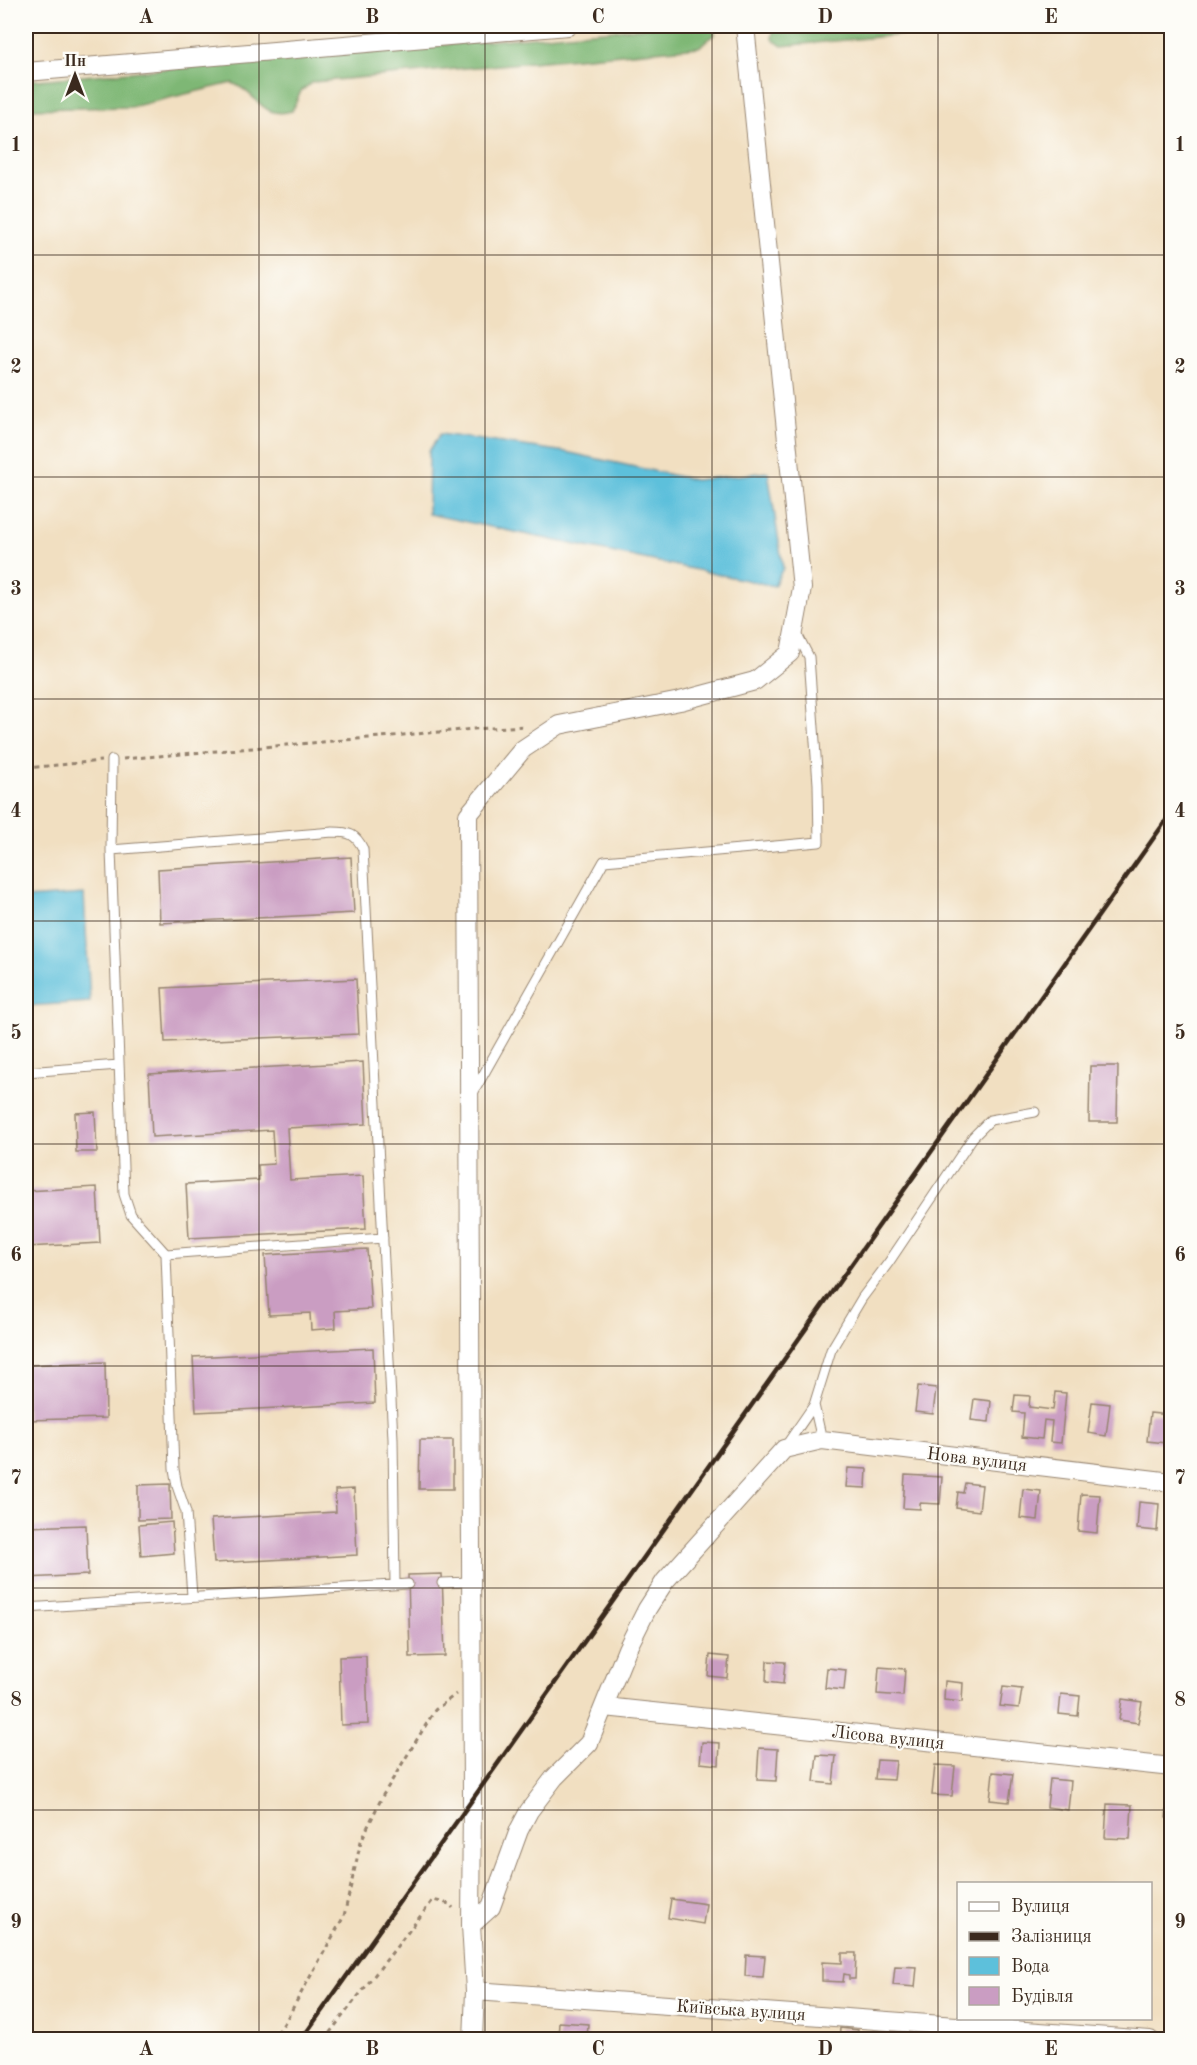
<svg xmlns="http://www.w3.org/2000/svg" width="1197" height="2065" font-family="'Old Standard TT',serif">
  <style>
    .forest { fill: #7eb775; stroke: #5c704a; stroke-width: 1.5 }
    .water { fill: #5dc0db; stroke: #4c757c; stroke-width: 1.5 }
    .building { fill: #ca9dc2 }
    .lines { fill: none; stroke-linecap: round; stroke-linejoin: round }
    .service-casing { stroke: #968470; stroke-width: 11 }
    .minor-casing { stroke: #968470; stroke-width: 20 }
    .path { stroke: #968470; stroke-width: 3; stroke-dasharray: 4.5 4.5; stroke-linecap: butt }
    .service { stroke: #fff; stroke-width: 9 }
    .minor { stroke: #fff; stroke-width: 18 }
    .rail { stroke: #3b2a1e; stroke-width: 4.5 }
    .grid { fill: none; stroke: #3b2a1e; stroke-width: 1.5; stroke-opacity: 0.55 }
    .labels { text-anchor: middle; stroke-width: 4.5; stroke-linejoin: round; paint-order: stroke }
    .street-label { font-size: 18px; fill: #3b2a1e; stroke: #fdfcf7 }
    .neatline { fill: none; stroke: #3b2a1e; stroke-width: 2 }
    .grid-label { font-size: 20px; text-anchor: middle; font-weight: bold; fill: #3b2a1e }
  </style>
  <rect width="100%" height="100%" fill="#fdfcf7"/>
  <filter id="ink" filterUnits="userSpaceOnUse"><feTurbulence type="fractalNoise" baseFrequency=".0167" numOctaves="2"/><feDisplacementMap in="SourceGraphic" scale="12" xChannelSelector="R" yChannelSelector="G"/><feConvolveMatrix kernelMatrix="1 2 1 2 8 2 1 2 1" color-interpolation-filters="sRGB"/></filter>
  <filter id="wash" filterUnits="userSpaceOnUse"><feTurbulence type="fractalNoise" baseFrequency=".008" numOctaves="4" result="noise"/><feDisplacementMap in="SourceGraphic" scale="24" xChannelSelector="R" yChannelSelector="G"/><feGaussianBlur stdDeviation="1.35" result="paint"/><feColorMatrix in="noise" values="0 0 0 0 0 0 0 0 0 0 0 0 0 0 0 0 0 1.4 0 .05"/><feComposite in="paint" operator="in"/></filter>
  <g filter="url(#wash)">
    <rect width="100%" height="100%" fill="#f1dfc1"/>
    <path class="forest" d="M661 26H713L715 34 699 47 313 82 301 91 292 111C260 120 259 93 232 83L131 107 26 109V81Z
      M774 26H995L782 46 772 39Z"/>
    <path class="water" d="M440 434 566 452 695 480 768 472 783 568 774 586 428 514 429 451Z
      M84 894 90 1002 26 1006V898Z"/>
    <g id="blocks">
      <path class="building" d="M351 857 354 913 160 923 158 869Z
        M356 979 359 1034 165 1042 162 988Z
        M363 1062 366 1124 287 1128 290 1180 363 1176 366 1229 189 1238 186 1184 259 1180 258 1165 274 1164 272 1130 152 1137 149 1074Z
        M1090 1066H1118L1117 1122H1089Z
        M95 1112 97 1152H76L75 1113Z
        M97 1187 100 1243 26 1247V1191Z
        M367 1249 371 1309 335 1311 336 1328 311 1330 310 1313 269 1315 265 1255Z
        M373 1348 375 1403 196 1412 193 1357Z
        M105 1362 106 1418 26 1420V1365Z
        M918 1386 936 1388 933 1414 915 1412Z
        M1055 1392 1066 1393 1061 1443 1050 1442 1052 1421 1044 1420 1042 1439 1022 1437 1024 1413 1013 1412 1015 1395 1030 1396 1029 1407 1053 1410Z
        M974 1399 991 1401 989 1422 971 1420Z
        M1092 1402 1110 1404 1106 1436 1088 1433Z
        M1150 1413 1169 1415 1166 1443 1147 1441Z
        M420 1440H453V1489H419Z
        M848 1468 867 1469 866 1488 846 1487Z
        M905 1475 942 1477 940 1504 920 1503V1509L903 1508Z
        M965 1483 982 1485 979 1511 956 1508 958 1492 963 1493Z
        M170 1484 171 1519 138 1520V1485Z
        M354 1489 357 1555 214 1563 211 1519 336 1512 335 1490Z
        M1023 1489 1041 1491 1038 1520 1020 1518Z
        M1081 1494 1100 1495 1097 1533 1078 1531Z
        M1139 1502 1159 1504 1157 1531 1137 1529Z
        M172 1522 174 1553 141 1556 139 1525Z
        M86 1525 88 1575 26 1578V1527Z
        M442 1574 445 1656 410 1657 408 1575Z
        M710 1655 729 1657 727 1678 708 1676Z
        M366 1656 368 1724 341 1725 339 1657Z
        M767 1661 785 1662 783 1684 766 1682Z
        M879 1667 905 1669 903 1696 877 1694Z
        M827 1668 846 1670 844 1690 825 1688Z
        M945 1681 963 1683 962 1702 944 1700Z
        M1003 1687 1022 1689 1019 1708 1000 1706Z
        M1061 1694 1080 1696 1078 1716 1059 1714Z
        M1122 1699 1142 1702 1138 1723 1119 1720Z
        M702 1742 720 1743 719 1765 700 1763Z
        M759 1748 778 1749 776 1781 757 1780Z
        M817 1755 836 1756 833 1784 814 1782Z
        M877 1760 896 1761 894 1780 875 1779Z
        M935 1765 955 1766 952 1796 932 1795Z
        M993 1772 1013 1774 1009 1802 990 1800Z
        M1050 1779 1071 1781 1068 1810 1047 1807Z
        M1169 1791H1172V1819L1166 1818Z
        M1107 1804 1132 1805 1130 1839 1105 1838Z
        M671 1899 706 1904 703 1924 668 1918Z
        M842 1953H856L855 1979H849V1975L844 1974 843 1982 822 1981V1962L842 1963Z
        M746 1955 765 1956 763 1977 745 1976Z
        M895 1966 917 1967 915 1987 893 1985Z
        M559 2022 588 2024 587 2039 558 2040Z
        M840 2028 858 2030 857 2040H839Z"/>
    </g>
  </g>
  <g filter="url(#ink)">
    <use href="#blocks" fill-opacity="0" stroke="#968470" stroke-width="1.5"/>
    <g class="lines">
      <g class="service-casing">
        <path id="service" d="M112 760 111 850 124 1194 131 1215 166 1254 383 1238
          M111 850 333 832C349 832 356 834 363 849L393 1439 395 1584
          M26 1072 119 1065
          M473 1093 604 861 819 842 818 784 809 657 797 634
          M166 1254 174 1469 177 1486 186 1512 192 1596
          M814 1405 822 1440
          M785 1447 814 1405 831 1350 862 1298 889 1262 973 1137 990 1120 1035 1112
          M442 1583 471 1582
          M26 1608 408 1584"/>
      </g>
      <g class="minor-casing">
        <path id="minor" d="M26 72 568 26
          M605 1707 1172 1767
          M471 1925 491 1907 519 1830 529 1811 554 1778 589 1743 627 1649 647 1609 665 1581 784 1449 822 1440 1172 1482
          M475 1991 1150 2040
          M473 2040 475 1991 471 1925 472 1800 468 815 523 749 559 725 680 701 755 681 790 653 802 588 745 26"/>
      </g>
      <path class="path" d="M123 759 474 729 526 726
        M26 768 101 761
        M272 2040 285 2022 344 1916 361 1841 383 1795 435 1710 456 1694
        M324 2040 433 1900 450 1904 453 1908"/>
      <use href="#service" class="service"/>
      <use href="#minor" class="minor"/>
      <path class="rail" d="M301 2040 472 1800 1172 812"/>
    </g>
  </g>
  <path class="grid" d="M259 26V2040M485 26V2040M712 26V2040M938 26V2040M26 255H1172M26 477H1172M26 699H1172M26 921H1172M26 1144H1172M26 1366H1172M26 1588H1172M26 1810H1172"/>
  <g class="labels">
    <g class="street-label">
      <text transform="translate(977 1459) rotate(7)" y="6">Нова вулиця</text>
      <text transform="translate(888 1737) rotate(6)" y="6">Лісова вулиця</text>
      <text transform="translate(741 2010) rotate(4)" y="6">Київська вулиця</text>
    </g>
  </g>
  <rect width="1197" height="2065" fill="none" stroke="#fdfcf7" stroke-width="66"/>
  <rect x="957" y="1882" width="195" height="138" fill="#fdfcf7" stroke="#afa8a0" stroke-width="1.5"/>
  <rect x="969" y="1902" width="30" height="9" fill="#ffffff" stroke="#afa8a0" stroke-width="1.5"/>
  <text x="1011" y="1912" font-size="18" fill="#3b2a1e">Вулиця</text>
  <rect x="969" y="1932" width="30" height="9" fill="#3b2a1e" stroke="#afa8a0" stroke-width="1.5"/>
  <text x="1011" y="1942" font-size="18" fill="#3b2a1e">Залізниця</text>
  <rect x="969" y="1957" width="30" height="18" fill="#5dc0db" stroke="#afa8a0" stroke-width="1.5"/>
  <text x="1011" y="1972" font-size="18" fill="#3b2a1e">Вода</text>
  <rect x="969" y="1987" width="30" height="18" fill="#ca9dc2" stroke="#afa8a0" stroke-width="1.5"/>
  <text x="1011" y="2002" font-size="18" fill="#3b2a1e">Будівля</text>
  <g transform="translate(75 75)" stroke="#fdfcf7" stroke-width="4.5" paint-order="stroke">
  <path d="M0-4.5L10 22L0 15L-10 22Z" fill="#3b2a1e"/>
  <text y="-9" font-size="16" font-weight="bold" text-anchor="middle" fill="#3b2a1e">Пн</text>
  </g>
  <rect x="33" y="33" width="1131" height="1999" class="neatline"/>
  <g class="grid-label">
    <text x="146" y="23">A</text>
    <text x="372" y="23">B</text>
    <text x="598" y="23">C</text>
    <text x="825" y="23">D</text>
    <text x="1051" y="23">E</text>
    <text x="16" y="151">1</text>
    <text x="1180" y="151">1</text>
    <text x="16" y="373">2</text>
    <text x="1180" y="373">2</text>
    <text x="16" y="595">3</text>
    <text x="1180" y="595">3</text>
    <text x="16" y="817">4</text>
    <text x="1180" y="817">4</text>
    <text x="16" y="1039">5</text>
    <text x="1180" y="1039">5</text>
    <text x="16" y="1261">6</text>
    <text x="1180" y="1261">6</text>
    <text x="16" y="1484">7</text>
    <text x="1180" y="1484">7</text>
    <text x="16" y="1706">8</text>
    <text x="1180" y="1706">8</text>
    <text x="16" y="1928">9</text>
    <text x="1180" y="1928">9</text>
    <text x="146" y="2055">A</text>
    <text x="372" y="2055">B</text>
    <text x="598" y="2055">C</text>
    <text x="825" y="2055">D</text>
    <text x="1051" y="2055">E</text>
  </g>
</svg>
